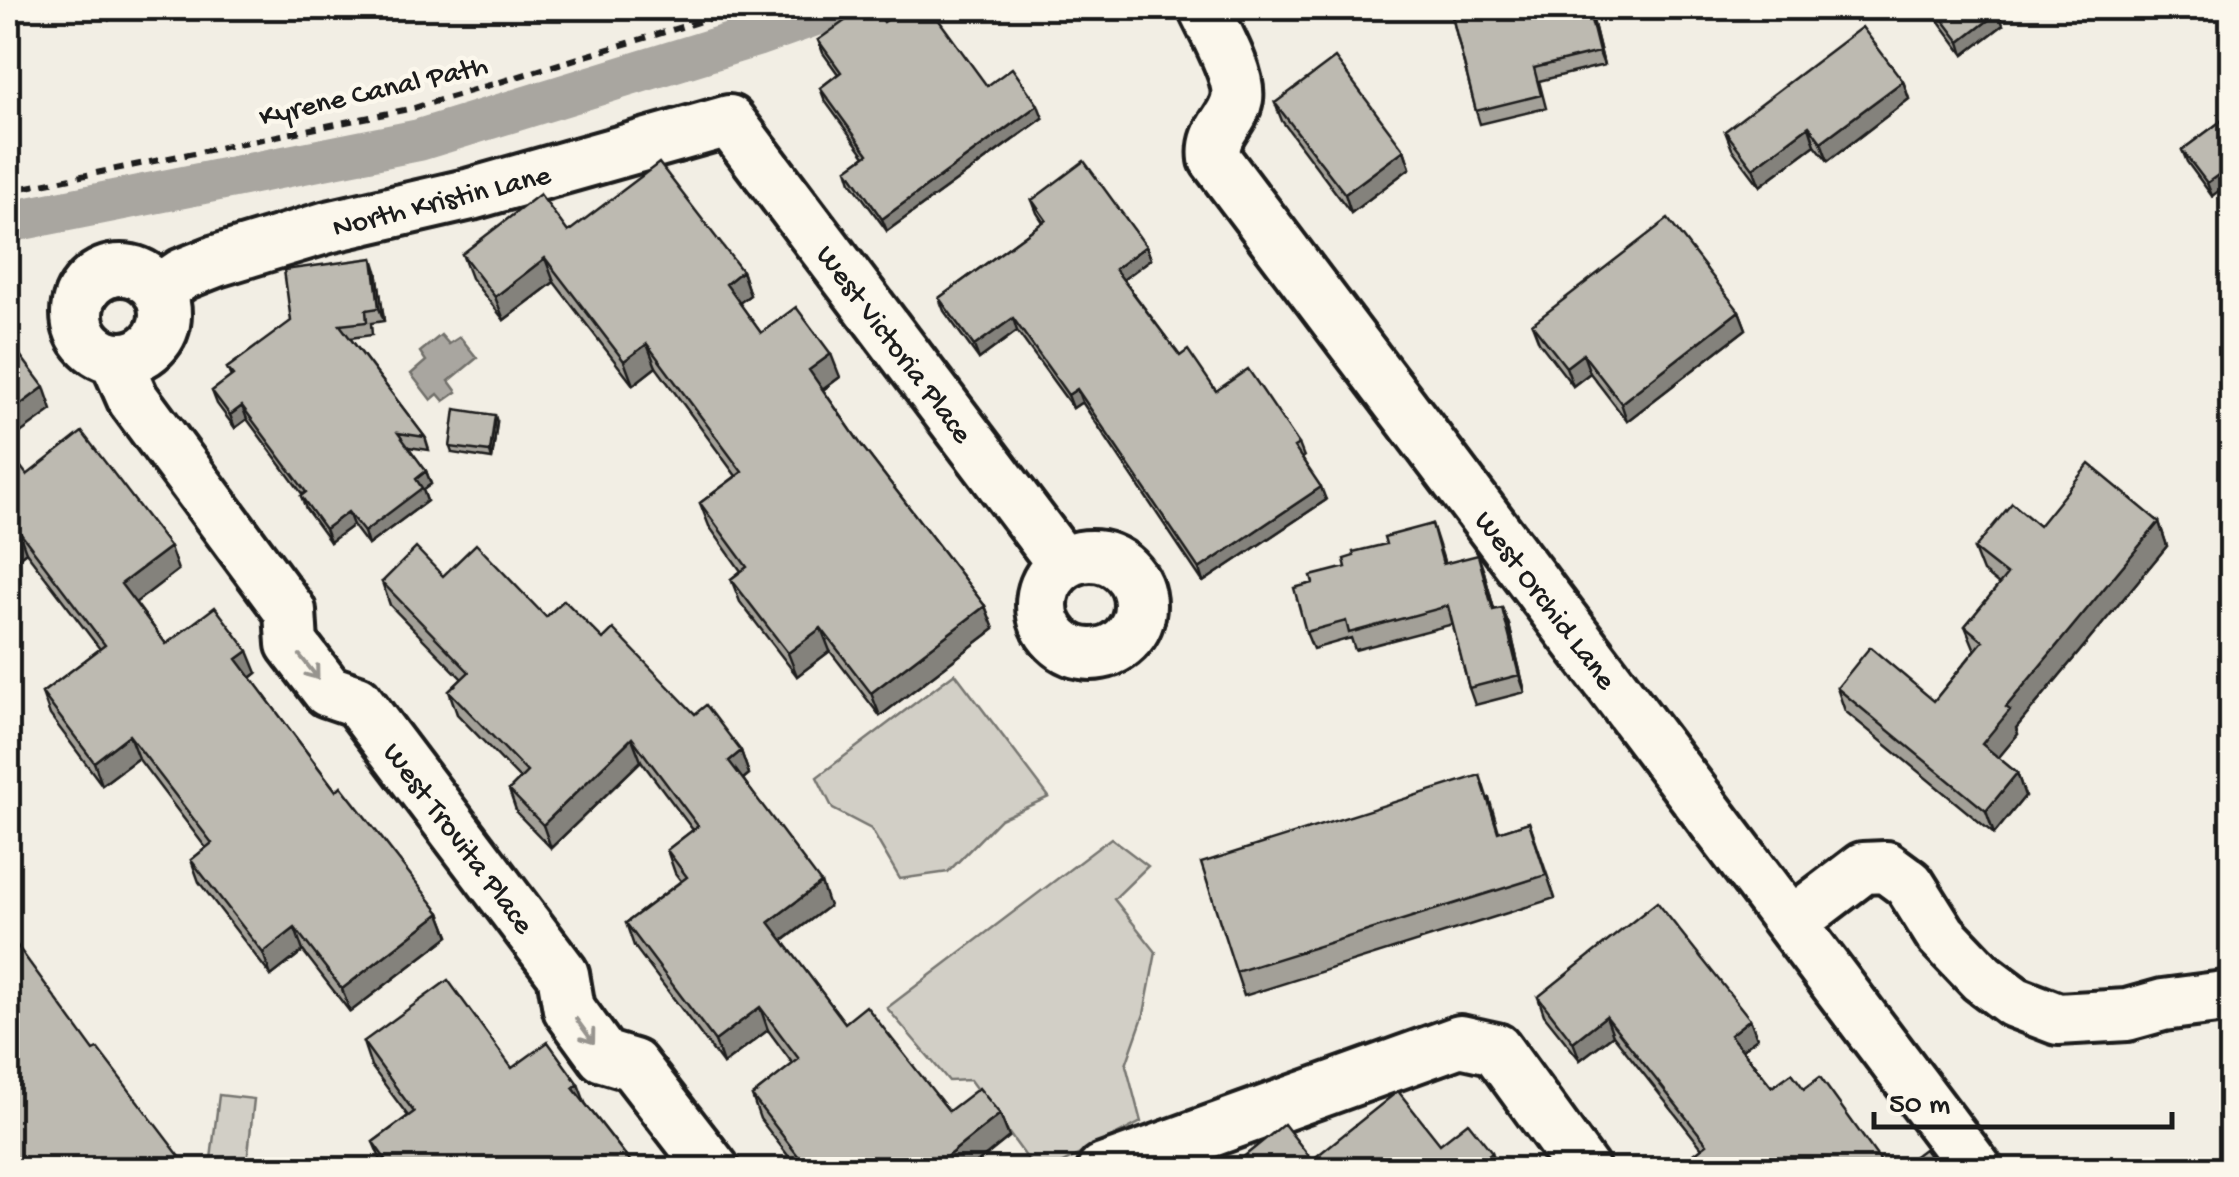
<svg xmlns="http://www.w3.org/2000/svg" width="2239" height="1177" font-family="'Gochi Hand',sans-serif">
  <style>
    .green { fill: #d2cfc6; stroke: #777671; stroke-width: 2.5 }
    .water { fill: #a9a6a0; stroke: #716f6b; stroke-width: 2.5 }
    .lines { fill: none; stroke-linecap: round; stroke-linejoin: round }
    .canal { stroke: #a9a6a0; stroke-width: 42 }
    .minor-casing { stroke: #1c1c1c; stroke-width: 58 }
    .path { stroke: #1c1c1c; stroke-width: 6; stroke-dasharray: 10 8; stroke-linecap: butt }
    .minor { stroke: #fbf7ec; stroke-width: 50 }
    .wall { fill: #a3a098; stroke: #1c1c1c; stroke-width: 2.5 }
    .shaded-wall { fill: #84827c; stroke: #1c1c1c; stroke-width: 2.5 }
    .building { fill: #bdbab1; stroke: #1c1c1c; stroke-width: 2.5 }
    .oneway { stroke: #97948e }
    .labels { text-anchor: middle; stroke-width: 9; stroke-linejoin: round; paint-order: stroke }
    .street-label { font-size: 30px; fill: #1c1c1c; stroke: #fbf7ec }
  </style>
  <rect width="100%" height="100%" fill="#f2eee4"/>
  <filter id="ink" filterUnits="userSpaceOnUse"><feTurbulence type="fractalNoise" baseFrequency=".01" numOctaves="2"/><feDisplacementMap in="SourceGraphic" scale="20" xChannelSelector="R" yChannelSelector="G"/><feConvolveMatrix kernelMatrix="1 2 1 2 8 2 1 2 1" color-interpolation-filters="sRGB"/></filter>
  <g filter="url(#ink)">
    <path class="green" d="M955 673 1049 797 1000 819 948 872 900 879 871 829 833 809 817 777Z
      M1111 838 1148 866 1114 899 1156 952 1144 1014 1126 1065 1141 1122 1051 1169H1035L970 1080 949 1081 887 1008Z
      M219 1095 254 1099 247 1163 211 1159Z"/>
    <path class="water" d="M441 335 449 344 460 337 477 358 449 381 457 392 444 401 438 394 431 400 411 374 426 361 420 352Z"/>
    <g class="lines">
      <path class="canal" d="M8 222 419 140 756 36 835 8"/>
      <g class="minor-casing">
        <path id="minor" d="M1204 8C1214 30 1241 75 1237 99 1233 122 1211 131 1215 159L1977 1170
          M77 314a44 44 0 1 1 88 0a44 44 0 1 1-88 0Z
          M158 291 183 274 216 261 328 227 471 194 729 121 1063 564
          M115 358 133 399 290 611 292 644 328 691 357 701 563 974 569 1009 603 1056 633 1065 714 1170
          M1042 605a49 49 0 1 1 98 0a49 49 0 1 1-98 0Z
          M1791 923 1863 868 1886 867 1909 884 1941 935 1982 978 2014 1002 2058 1019 2127 1015 2163 1005 2232 996
          M1103 1170 1460 1041 1496 1049 1584 1170"/>
      </g>
      <path class="path" d="M8 191 414 108 744 8"/>
      <use href="#minor" class="minor"/>
    </g>
    <path class="wall" d="M94 8H120L109 20Z
      M1450 8H1590L1604 65 1539 81 1546 108 1480 124 1476 111Z
      M1929 8H1995L2003 25 1964 55Z
      M884 22 987 86 1043 118 887 231 851 182 847 169 865 156 825 101 820 88 838 74 823 53 818 40Z
      M1903 81 1909 99 1828 161 1815 145 1760 186 1732 149 1725 131Z
      M1275 103 1404 150 1410 168 1351 213 1282 121Z
      M2232 113 2212 196 2187 162 2182 150Z
      M1032 200 1146 246 1151 259 1123 279 1180 356 1216 391 1299 444 1304 457 1302 458 1326 500 1203 582 1082 402 1073 408 1017 331 979 359 944 311 939 298 1043 222 1037 213Z
      M568 232 742 271 750 295 739 303 761 333 840 377 823 390 862 446 985 606 994 629 880 716 830 651 797 676 740 602 731 579 741 571 709 526 700 503 736 476 656 367 633 385 554 282 504 320 471 278 462 254Z
      M377 271 384 321 371 323 372 335 350 338 425 437 429 450 408 447 426 471 431 484 423 490 427 501 368 545 353 525 330 542 306 509 301 496 303 495 247 419 235 428 217 404 212 391 231 377 227 368Z
      M1739 311 1746 329 1627 421 1590 373 1573 386 1539 342 1532 324Z
      M497 422 492 459 452 453 450 447Z
      M27 475 178 570 135 602 166 644 257 673 251 678 336 791 440 913 449 936 350 1012 303 951 271 976 199 882 191 860 206 848 138 758 102 785 50 715 42 693 100 649 26 552 8 566Z
      M2159 522 2167 546 2016 728 2018 734 1998 758 2017 773 2025 796 1994 834 1845 711 1837 688 1934 701 1975 650 1965 626 1999 585 1983 572 1974 549 2039 526Z
      M1432 524 1445 564 1484 572 1494 610 1502 608 1509 625 1525 692 1475 705 1469 688 1453 624 1355 650 1351 638 1313 649 1306 632 1313 583 1346 567 1386 544Z
      M443 576 603 639 741 751 749 774 743 779 829 906 783 941 845 1023 949 1111 1000 1114 1009 1137 968 1170H799L760 1119 752 1096 793 1064 768 1030 723 1064 634 946 626 923 681 881 675 873 667 850 693 830 641 761 551 848 517 813 509 790 520 779 457 714 449 691 462 679 390 605 382 582Z
      M1489 798 1499 832 1529 822 1555 898 1244 996 1236 972Z
      M1538 997 1750 1019 1757 1038 1742 1049 1772 1087 1804 1089 1887 1170 1702 1148 1613 1035 1580 1060 1544 1015Z
      M363 1042 512 1068 585 1103 637 1170H385L373 1142 408 1116 371 1066Z"/>
    <path class="shaded-wall" d="M104 8H120L109 20Z
      M146 8H156L149 15Z
      M1588 8H1590L1604 65 1599 52Z
      M1999 12 2003 25 1964 55 1960 42Z
      M1903 81 1909 99 1828 161 1821 142Z
      M1038 105 1043 118 887 231 882 219Z
      M1809 126 1815 145 1760 186 1753 168Z
      M1404 150 1410 168 1351 213 1345 194Z
      M2232 165V181L2212 196 2207 183Z
      M1146 246 1151 259 1120 282 1115 269Z
      M373 258 377 271 384 321 379 308Z
      M545 258 554 282 504 320 495 297Z
      M742 271 750 295 734 307 726 284Z
      M1739 311 1746 329 1627 421 1621 403Z
      M1013 318 1017 331 979 359 974 346Z
      M647 344 656 367 633 385 624 361Z
      M831 354 840 377 818 393 809 370Z
      M1583 354 1590 373 1573 386 1566 367Z
      M44 387 52 410 8 442V414Z
      M1077 389 1082 402 1073 408 1068 395Z
      M242 406 247 419 235 428 230 415Z
      M495 415 497 422 492 459 490 452Z
      M426 471 431 484 423 490 427 501 368 545 364 532 416 479Z
      M1321 487 1326 500 1203 582 1199 569Z
      M348 512 353 525 330 542 325 529Z
      M2159 522 2167 546 2016 728 2018 734 1990 768 1982 744 2006 707Z
      M18 530 26 552 8 566V538Z
      M170 547 178 570 130 607 121 584Z
      M1478 555 1484 572 1499 627 1493 610Z
      M985 606 994 629 880 716 871 693Z
      M1502 608 1509 625 1525 692 1519 675Z
      M821 628 830 651 797 676 788 653Z
      M248 651 257 673 245 682 237 659Z
      M129 735 138 758 102 785 94 762Z
      M632 738 641 761 551 848 543 825Z
      M741 751 749 774 737 784 729 761Z
      M2017 773 2025 796 1994 834 1986 811Z
      M821 883 829 906 777 945 769 922Z
      M440 913 449 936 350 1012 342 989Z
      M295 928 303 951 271 976 263 953Z
      M760 1007 768 1030 723 1064 715 1041Z
      M1606 1016 1613 1035 1580 1060 1573 1042Z
      M1750 1019 1757 1038 1737 1053 1730 1035Z
      M578 1084 587 1108 573 1088Z
      M1000 1114 1009 1137 968 1170H930Z
      M1492 1152 1499 1170H1471Z"/>
    <path class="building" d="M863 8H874L884 22 904 8H930L987 86 1012 68 1038 105 882 219 847 169 868 154 820 88 841 72 818 40Z
      M1450 8H1588L1599 52 1534 68 1541 95 1476 111Z
      M1934 8H1995L1999 12 1960 42Z
      M1862 27 1903 81 1821 142 1809 126 1753 168 1725 131Z
      M1335 58 1404 150 1345 194 1275 103Z
      M2232 113V165L2207 183 2182 150Z
      M1084 161 1146 246 1115 269 1180 356 1188 350 1216 391 1248 369 1299 444 1294 447 1321 487 1199 569 1077 389 1068 395 1013 318 974 346 939 298 1046 220 1032 200Z
      M659 163 742 271 726 284 761 333 796 307 831 354 809 370 862 446 985 606 871 693 821 628 788 653 731 579 747 567 700 503 742 472 647 344 624 361 545 258 495 297 462 254 540 194 568 232Z
      M1668 219 1739 311 1621 403 1583 354 1566 367 1532 324Z
      M373 258 379 308 366 310 367 322 340 325 425 437 398 433 426 471 416 479 422 488 364 532 348 512 325 529 301 496 306 492 242 406 230 415 212 391 233 375 227 368 291 321 284 270Z
      M8 339 44 387 8 414Z
      M2232 344V386H2228Z
      M455 409 495 415 490 452 450 447Z
      M82 432 170 547 121 584 166 644 215 607 248 651 237 659 336 791 341 786 440 913 342 989 295 928 263 953 191 860 212 843 129 735 94 762 42 693 105 645 18 530 8 538V450L27 475Z
      M2089 464 2159 522 2006 707 2010 710 1982 744 2017 773 1986 811 1837 688 1870 647 1934 701 1983 641 1965 626 2007 575 1974 549 2012 503 2039 526Z
      M1432 524 1443 564 1478 555 1493 610 1502 608 1519 675 1469 688 1448 606 1349 633 1346 621 1306 632 1294 588 1313 583 1311 576 1346 567 1344 559 1354 556 1353 552 1386 544 1384 537Z
      M476 544 546 617 564 600 603 639 613 629 695 714 706 705 741 751 729 761 821 883 769 922 845 1023 866 1006 949 1111 979 1088 1000 1114 930 1170H809L752 1096 799 1059 760 1007 715 1041 626 923 687 877 667 850 698 826 632 738 543 825 509 790 527 772 449 691 469 672 382 582 416 548 443 576Z
      M1480 775 1498 832 1529 822 1546 875 1236 972 1201 863Z
      M1657 902 1750 1019 1730 1035 1772 1087 1792 1073 1804 1089 1820 1077 1887 1170H1673L1707 1144 1606 1016 1573 1042 1538 997Z
      M8 933 94 1051 98 1049 190 1170H8Z
      M448 980 512 1068 548 1042 578 1084 573 1088 637 1170H393L373 1142 414 1112 363 1042Z
      M1398 1091 1440 1144 1468 1122 1492 1152 1471 1170H1242L1236 1163 1284 1124 1312 1160Z
      M1924 1149 1939 1170H1896Z"/>
    <defs><path id="oneway-shaft" d="M-6 0H5M1.5-3L5.5 0L1.5 3" fill="none" stroke-width="1.6" stroke-linecap="round" stroke-linejoin="round" transform="scale(2.5)"/></defs>
    <g class="oneway">
      <use href="#oneway-shaft" transform="translate(309 667) rotate(52)"/>
      <use href="#oneway-shaft" transform="translate(585 1031) rotate(54)"/>
    </g>
  </g>
  <g class="labels">
    <g class="street-label">
      <text transform="translate(373 89) rotate(-13)" y="10">Kyrene Canal Path</text>
      <text transform="translate(441 199) rotate(-14)" y="10">North Kristin Lane</text>
      <text transform="translate(896 343) rotate(53)" y="10">West Victoria Place</text>
      <text transform="translate(1547 599) rotate(53)" y="10">West Orchid Lane</text>
      <text transform="translate(460 837) rotate(53)" y="10">West Trovita Place</text>
    </g>
  </g>
  <rect width="2239" height="1177" fill="none" stroke="#fbf7ec" stroke-width="40"/>
  <rect x="20" y="20" width="2199" height="1137" fill="none" stroke="#1c1c1c" stroke-width="4" filter="url(#ink)"/>
  <path d="M1874 1112v15h298v-15" fill="none" stroke="#1c1c1c" stroke-width="5"/>
  <text x="1889" y="1112" font-size="30" fill="#1c1c1c" stroke="#fbf7ec" stroke-width="8" paint-order="stroke">50 m</text>
</svg>
